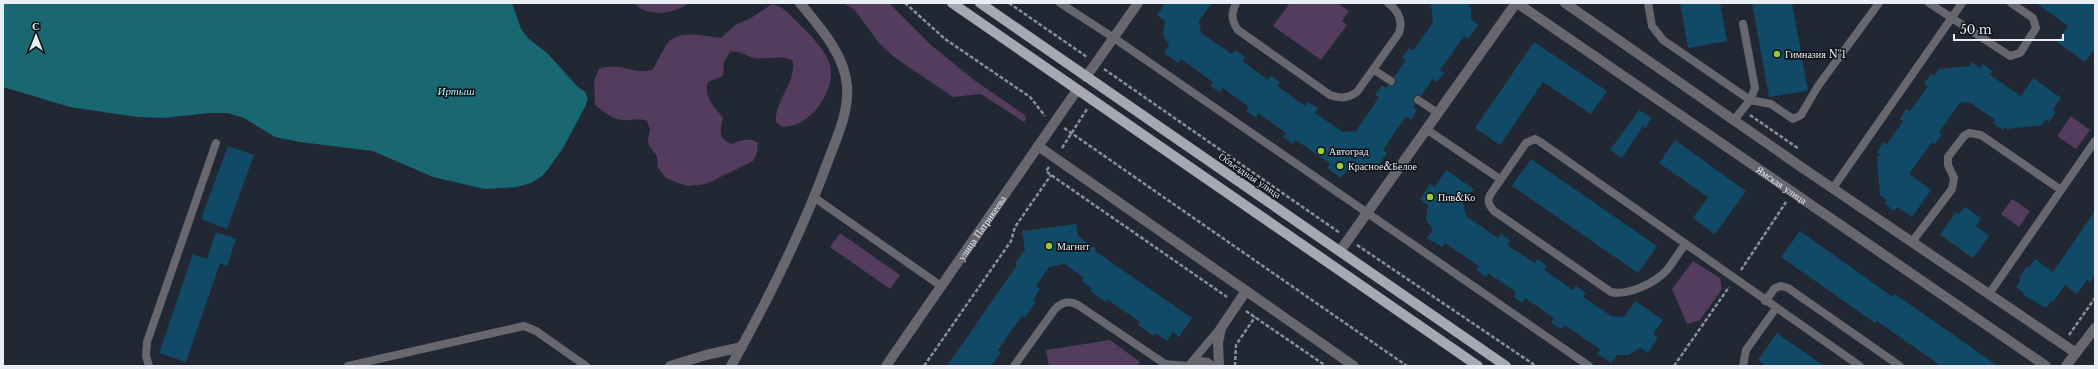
<svg xmlns="http://www.w3.org/2000/svg" width="2098" height="369" font-family="'Libre Baskerville',serif">
  <style>
    .green { fill: #543c5e }
    .water { fill: #186771 }
    .building { fill: #104a66 }
    .lines { fill: none; stroke-linecap: round; stroke-linejoin: round }
    .path { stroke: #8a9099; stroke-width: 2.5; stroke-dasharray: 4 2; stroke-linecap: butt }
    .service { stroke: #68676e; stroke-width: 8 }
    .minor { stroke: #68676e; stroke-width: 10 }
    .primary { stroke: #a8a8b5; stroke-width: 10 }
    .poi-dot { fill: #98cb37; stroke: #0d1015; stroke-width: 1.5 }
    .labels { text-anchor: middle; stroke-width: 3; stroke-linejoin: round; paint-order: stroke }
    .poi-label { font-size: 10px; fill: #e9eef5; stroke: #0d1015; text-anchor: start }
    .street-label { font-size: 10px; fill: #e9eef5; stroke: #0d1015 }
    .water-label { font-size: 11px; font-style: italic; fill: #a8f1fc; stroke: #0d1015 }
  </style>
  <rect width="100%" height="100%" fill="#212833"/>
  <path class="green" d="M634 3H689C674 14 648 18 634 3Z
    M843 3H889L931 45 974 80 1025 115 1026 119 1024 122 981 94 953 97 894 57 879 43 854 9Z
    M1290 3H1337L1349 11 1342 21 1347 25 1321 60 1273 26Z
    M772 4C783 6 790 15 798 23 811 36 828 51 831 70 833 90 815 117 797 124 792 126 787 126 782 127L776 122C775 99 795 86 793 61 783 54 767 60 755 58 745 56 740 50 730 52L724 62 723 76 708 82C703 98 715 107 723 118 720 130 718 138 731 144 740 141 750 136 758 143L757 153 753 161 706 184 688 186 678 183 666 178 658 168 657 156 649 146 648 140 650 130 647 121C639 117 631 121 622 120 612 119 603 111 595 105L594 81 599 69C619 61 634 76 653 69 657 62 661 54 665 47 676 27 704 37 721 38L735 25 751 18Z
    M2071 116 2090 130 2076 149 2057 136Z
    M2012 199 2030 211 2019 227 2001 214Z
    M840 233 900 275 890 289 830 247Z
    M1693 261 1720 278 1722 289 1700 320 1687 324 1672 289Z
    M1110 340 1140 362 1137 366H1049L1046 350Z"/>
  <path class="water" d="M3 3H512L521 29 528 38 548 54 578 87 585 92 588 99 585 107 563 148 549 168 542 176 531 183 517 187 485 189 433 177 373 151 300 142 275 137 244 118 228 113H209L163 118 137 117 70 107 3 87Z"/>
  <path class="building" d="M1165 3H1212L1199 21 1201 33 1232 54 1235 50 1245 57 1242 61 1268 80 1271 76 1280 82 1277 86 1305 106 1308 102 1318 108 1315 113 1343 132 1356 131 1379 97 1375 95 1382 85 1386 88 1388 86 1395 84 1396 81 1394 77 1406 60 1402 57 1409 48 1413 51 1433 22 1431 3H1469L1471 10V19L1478 25 1468 39 1464 36 1440 70 1444 73 1437 82 1433 79 1421 96 1418 95 1414 97 1413 100 1415 105 1413 107 1417 110 1411 120 1406 116 1383 150 1387 153 1377 168 1370 163 1359 170H1347L1341 178 1327 168 1330 164 1296 140 1293 144 1283 137 1286 133 1258 113 1256 118 1246 111 1249 107 1223 88 1220 92 1210 86 1213 82 1181 59 1178 63 1164 53 1169 45 1163 35 1165 21 1157 15Z
    M1680 3H1720L1727 41 1688 48Z
    M1752 3H1792L1808 91 1769 97Z
    M2036 3H2095V49L2085 62 2057 42 2068 26Z
    M1534 42 1607 91 1591 114 1543 82 1500 145 1475 128Z
    M1972 62 1980 68 1983 64 1993 71 1990 75 2021 96 2033 78 2061 98 2053 109 2056 112 2049 122 2046 119 2042 125 2008 129 2005 127 2003 130 1993 123 1995 120 1969 102 1960 103 1939 132 1942 134 1935 144 1932 142 1909 174 1931 190 1912 217 1897 207 1894 211 1884 203 1887 200 1880 195 1877 158 1880 154 1877 152 1884 142 1887 144 1903 121 1900 119 1906 109 1910 111 1928 86 1924 84 1931 74 1934 76 1939 69 1970 66Z
    M1639 110 1652 118 1645 128 1643 126 1622 158 1610 150Z
    M1675 140 1746 191 1715 234 1693 218 1708 197 1659 163Z
    M228 146 254 155 227 229 201 219Z
    M1531 159 1657 246 1638 273 1512 186Z
    M1446 170 1474 189 1463 204 1466 216 1498 238 1501 234 1510 240 1507 245 1535 263 1538 259 1547 266 1544 270 1573 290 1576 286 1586 293 1583 297 1613 317 1625 316 1635 301 1663 320 1653 334 1658 338 1648 353 1640 348 1629 355H1617L1611 363 1597 354 1600 349 1564 325 1561 329 1551 323 1554 318 1525 298 1522 303 1513 296 1516 292 1488 273 1486 277 1476 270 1479 266 1445 243 1442 247 1427 238 1433 230 1426 219 1428 205 1420 199 1430 184 1435 187Z
    M1965 207 1981 218 1976 226 1989 236 1973 258 1940 235 1956 212 1959 214Z
    M2095 211V274L2090 282 2087 280 2077 294 2065 285 2053 302 2051 301 2046 308 2023 295 2024 293 2016 287 2021 279 2019 278 2027 266 2029 268 2035 259 2053 272Z
    M1076 224 1078 236 1096 249 1095 251 1192 318 1179 337 1173 332 1167 341 1156 333 1154 336 1138 325 1140 322 1121 309 1107 299 1106 302 1090 291 1092 288 1081 281 1084 278 1065 264 1049 267 1036 286 1040 289 1033 300 1036 302 1025 317 1022 316 1008 335 998 350 1001 352 991 366H947L1017 265 1015 263 1025 250 1022 231Z
    M1800 231 1893 297 1895 294 1998 366H1941L1877 321 1875 323 1781 257Z
    M216 232 236 239 227 266 220 263 186 362 159 353 193 254 207 259Z
    M1777 333 1824 366H1766L1758 360Z"/>
  <g class="lines">
    <path class="path" d="M905 3 945 39 1030 97 1045 116
      M1009 3 1087 57
      M1104 69 1340 233
      M1750 115 1799 149
      M1064 128 1407 366
      M1062 148 1087 109
      M1049 167 1046 171 1051 175 1227 297
      M1357 245 1536 366
      M1741 270 1786 202
      M1246 311 1326 366
      M2069 335 2095 298
      M924 366 1011 241 1015 227 1051 175
      M1235 366 1236 345 1255 317
      M1674 366 1729 287"/>
    <path class="service" d="M1060 3 1114 38 1589 366
      M1236 3C1231 14 1231 20 1238 30L1330 95C1341 99 1348 98 1357 92L1399 33C1403 21 1399 11 1388 3
      M1648 3 1652 26 1663 40 1750 100 1771 104 1793 119 1801 115 1818 86 1879 3
      M1929 3 2010 56 2020 53 2036 28 2033 18 2011 3
      M1374 70 1391 81
      M1418 100 1438 113
      M1734 120 1750 100 1755 88 1743 24
      M1426 129 1500 179
      M1833 188 1962 3
      M815 198 941 286
      M1912 242 1952 189 1954 178 1948 165V157L1964 136 1969 133 1981 135 2061 190
      M1685 244C1679 253 1673 262 1667 270 1655 283 1628 296 1611 292L1494 211C1489 205 1487 202 1490 195L1526 143 1535 139 1539 141 1860 366
      M1989 294 2095 141
      M1765 301 1775 288 1781 286 1788 288 1900 366
      M1190 364 1221 327
      M149 366 146 356 147 342 216 143
      M348 366 524 326 536 331 586 366
      M1014 366 1055 309C1062 302 1069 300 1078 305L1165 364 1188 366 1200 361 1208 362 1213 366
      M1743 366 1746 350 1776 308"/>
    <g class="minor">
      <path id="s1" d="M1517 3 2046 366"/>
      <path d="M1565 3 1807 171 2076 353"/>
      <path d="M1086 77 1138 3"/>
      <path d="M1038 146 1354 366"/>
      <path d="M1340 251 1516 3"/>
      <path d="M670 366 706 355 742 347"/>
      <path d="M731 366C768 300 802 232 828 161 837 137 849 112 847 86 845 55 819 26 800 3"/>
      <path id="s2" d="M886 366 1077 90"/>
      <path d="M1219 366 1218 343 1221 328 1246 291"/>
      <path d="M2066 366 2095 328"/>
    </g>
    <path class="primary" d="M952 3 1478 366
      M980 3 1506 366"/>
  </g>
  <g class="poi-dot">
    <circle cx="1777" cy="54" r="4"/>
    <circle cx="1321" cy="151" r="4"/>
    <circle cx="1340" cy="166" r="4"/>
    <circle cx="1430" cy="197" r="4"/>
    <circle cx="1049" cy="246" r="4"/>
  </g>
  <g class="labels">
    <g class="poi-label">
      <text x="1785" y="58">Гимназия №1</text>
      <text x="1329" y="155">Автоград</text>
      <text x="1348" y="170">Красное&amp;Белое</text>
      <text x="1438" y="201">Пив&amp;Ко</text>
      <text x="1057" y="250">Магнит</text>
    </g>
    <g class="street-label">
      <text transform="translate(1250 175) rotate(34)" y="4">Объездная улица</text>
      <text dy="4" stroke="none"><textPath href="#s1" startOffset="321">Ямская улица</textPath></text>
      <text dy="4" stroke="none"><textPath href="#s2" startOffset="168">улица Патрикеева</textPath></text>
    </g>
    <g class="water-label">
      <text x="456" y="95">Иртыш</text>
    </g>
  </g>
  <rect width="2098" height="369" fill="none" stroke="#e9eef5" stroke-width="8"/>
  <g transform="translate(36 36)" stroke="#0d1015" stroke-width="3" paint-order="stroke">
  <path d="M0-3L7 15L0 10L-7 15Z" fill="#e9eef5"/>
  <text y="-6" font-size="11" font-weight="bold" text-anchor="middle" fill="#e9eef5">С</text>
  </g>
  <path d="M1954 34v6h109v-6" fill="none" stroke="#e9eef5" stroke-width="2"/>
  <text x="1960" y="34" font-size="12" fill="#e9eef5" stroke="#0d1015" stroke-width="3" paint-order="stroke">50 m</text>
</svg>
